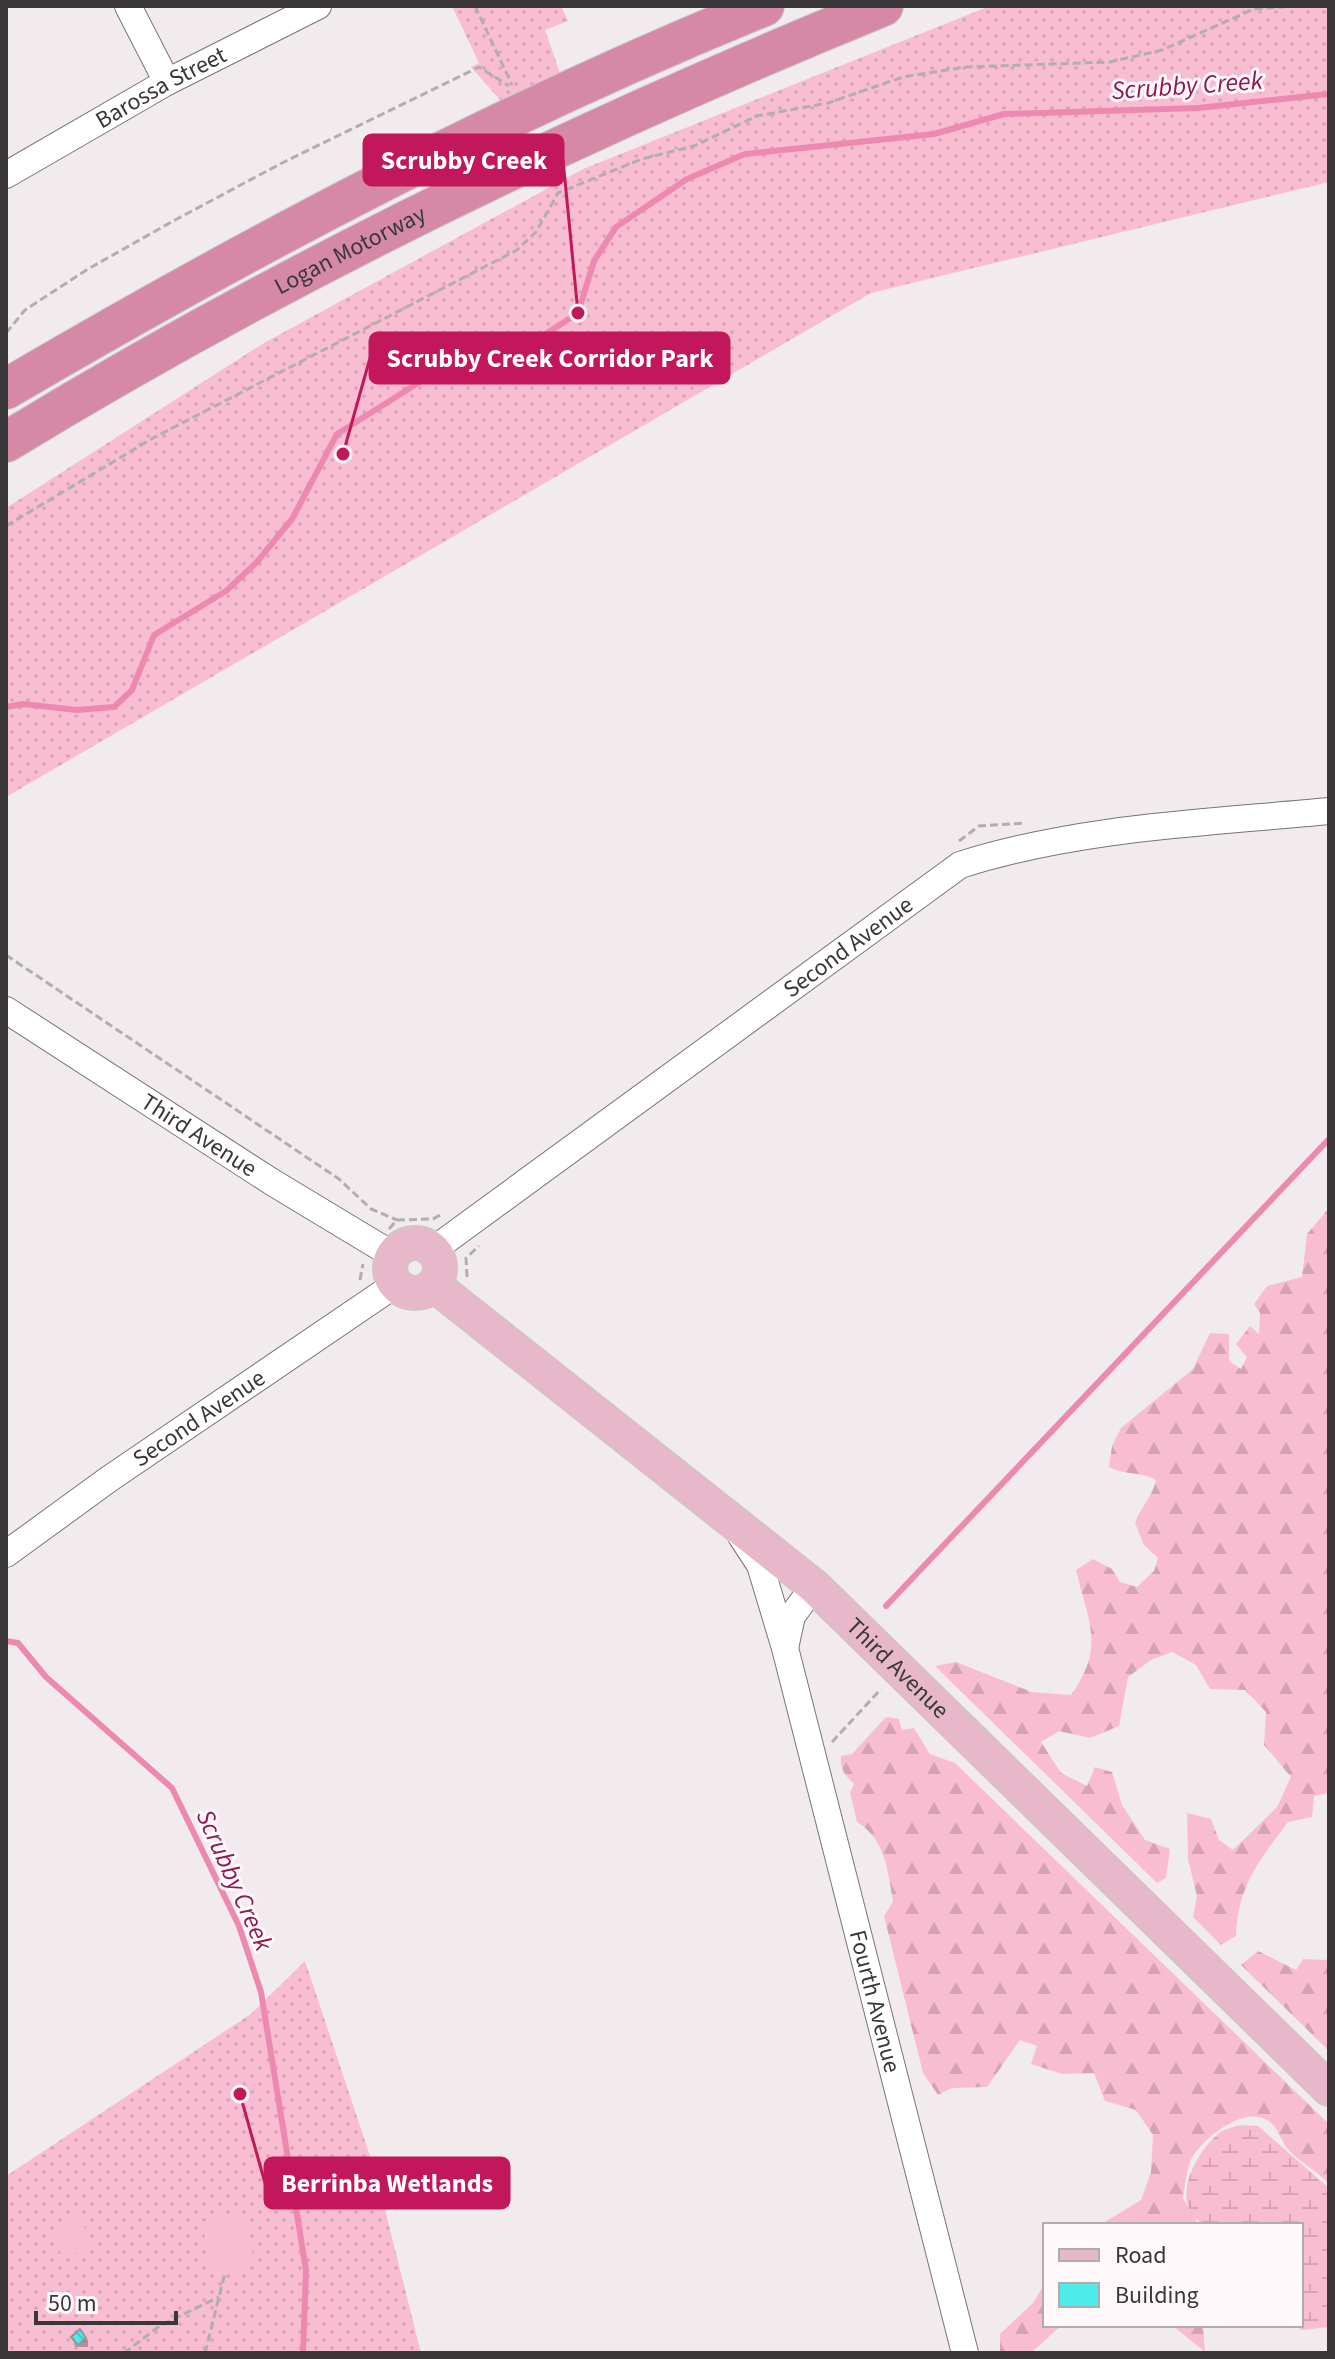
<svg xmlns="http://www.w3.org/2000/svg" width="1335" height="2359" font-family="'Source Sans 3',sans-serif">
  <style>
    .grass { fill: url(#grass-dots) }
    .forest { fill: url(#forest-firs) }
    .wetland { fill: url(#wetland-marsh) }
    .pitch { fill: #f9bdd2 }
    .lines { fill: none; stroke-linecap: round; stroke-linejoin: round }
    .stream { stroke: #ed89b0; stroke-width: 6 }
    .building { fill: url(#building-back-hatch); stroke: #909696; stroke-width: 2; filter: url(#shadow) }
    .minor-casing { stroke: #7a7476; stroke-width: 28 }
    .major-casing { stroke: #c8c7c7; stroke-width: 36 }
    .highway-casing { stroke: #c8c7c7; stroke-width: 42 }
    .path { stroke: #b2adaf; stroke-width: 3; stroke-dasharray: 8 4; stroke-linecap: butt }
    .minor { stroke: #fff; stroke-width: 26 }
    .major { stroke: #e6b8ca; stroke-width: 34 }
    .highway { stroke: #d589a6; stroke-width: 40 }
    .labels { text-anchor: middle; stroke-width: 6; stroke-linejoin: round; paint-order: stroke }
    .street-label { font-size: 24px; fill: #3a3738; stroke: #fef8fa }
    .water-label { font-size: 26px; font-style: italic; fill: #8c1753; stroke: #fef8fa }
    .leader { fill: none; stroke: #c2185b; stroke-width: 3 }
    .callout-dot { fill: #c2185b; stroke: #fef8fa; stroke-width: 3 }
    .callout { fill: #c2185b; stroke: #c2185b; stroke-width: 3 }
    .callout-label { font-size: 26px; text-anchor: middle; font-weight: bold; fill: #fff }
  </style>
  <defs>
    <pattern id="grass-dots" width="8" height="8" patternUnits="userSpaceOnUse" patternTransform="scale(2)"><rect width="8" height="8" fill="#f9bdd2"/><path d="M2 2h.1M6 6h.1" fill="none" stroke="#d6a3b5" stroke-width="1.8" stroke-linecap="round"/></pattern>
    <pattern id="forest-firs" width="22" height="20" patternUnits="userSpaceOnUse" patternTransform="scale(2)"><rect width="22" height="20" fill="#f9bdd2"/><path d="M5 1l3.5 6h-7zM16 11l3.5 6h-7z" fill="#d6a3b5"/></pattern>
    <pattern id="wetland-marsh" width="20" height="14" patternUnits="userSpaceOnUse" patternTransform="scale(2)"><rect width="20" height="14" fill="#f9bdd2"/><path d="M1 5h8M5 5V1M11 12h8M15 12V8" fill="none" stroke="#d6a3b5"/></pattern>
    <pattern id="building-back-hatch" width="6" height="6" patternUnits="userSpaceOnUse" patternTransform="scale(2)"><rect width="6" height="6" fill="#4debe9"/><path d="M-1 5l2 2M0 0l6 6M5-1l2 2" fill="none" stroke="#44cac9"/></pattern>
    <filter id="shadow"><feDropShadow dx="4" dy="7" stdDeviation="0" flood-color="#0004"/></filter>
  </defs>
  <rect width="100%" height="100%" fill="#f1ebed"/>
  <path class="grass" d="M452 6H561L568 21 545 30 560 73 501 101 471 67 479 63Z
    M990 6H1329V182L871 293 6 797V508L264 343 583 169Z
    M305 1961 376 2174 421 2353H6V2176L251 2014Z"/>
  <path class="forest" d="M1329 1208V1793L1314 1796 1312 1817 1288 1822C1259 1861 1238 1885 1236 1936L1221 1945 1193 1917 1197 1896 1188 1859 1187 1813 1211 1819 1219 1840 1233 1850 1277 1807 1291 1777 1264 1745 1266 1712 1245 1690 1210 1689 1196 1665 1172 1652 1151 1660 1128 1677 1119 1726 1090 1738 1059 1731 1041 1742 1061 1773 1087 1786 1095 1767 1112 1772 1122 1805 1145 1840 1170 1849 1166 1878 1157 1883 935 1666 956 1662 1032 1692 1071 1695C1106 1646 1088 1622 1076 1570L1093 1559 1112 1569 1120 1582 1137 1587 1154 1571 1158 1558 1144 1545 1135 1523C1141 1506 1152 1498 1156 1480 1141 1471 1126 1476 1109 1467L1112 1446 1121 1428 1193 1369 1210 1333 1229 1334V1361L1241 1369 1247 1357 1236 1344 1250 1326 1259 1334 1260 1313 1254 1304 1267 1286 1302 1277 1307 1234Z
    M886 1717 899 1719 902 1730 914 1728 930 1754 955 1763 1329 2124V2184C1317 2170 1298 2162 1287 2148 1278 2136 1277 2121 1259 2117 1236 2112 1198 2142 1190 2162 1186 2173 1185 2187 1183 2198L1199 2225H1100L1141 2200 1151 2172 1153 2135 1136 2110 1105 2101 1094 2073 1062 2074 1031 2064 1037 2046 1020 2040 987 2087 952 2088 938 2095 923 2073 884 1916 893 1902C888 1871 885 1839 857 1822L850 1793 854 1784C845 1775 840 1770 841 1756L852 1754Z
    M1258 1951 1296 1970 1303 1959 1329 1960V2051L1241 1965Z
    M1045 2283V2325H1062L1031 2353H1000V2334L1033 2303Z
    M1172 2325H1203L1205 2352Z"/>
  <path class="wetland" d="M1241 2125 1258 2126 1329 2188V2327L1302 2330 1293 2325H1301V2225H1205C1167 2206 1195 2153 1218 2134 1224 2129 1233 2127 1241 2125Z"/>
  <path class="pitch" d="M241 2211 256 2265 215 2276 201 2222Z
    M76 2216 94 2241 66 2260 48 2235Z"/>
  <g class="lines">
    <path class="stream" d="M6 707 23 704 77 710 114 707 132 690 154 635 226 591 256 563 292 519 337 434 477 346 524 348 578 313 594 261 616 227 687 179 745 154 934 134 1004 114 1198 108 1329 94
      M886 1606 1329 1139
      M6 1641 18 1643 46 1677 172 1788 239 1926 261 1992 306 2270 303 2353"/>
  </g>
  <path class="building" d="M80 2329 86 2338 78 2345 71 2337Z"/>
  <g class="lines">
    <g class="minor-casing">
      <g id="minor">
        <path d="M128 6 167 82"/>
        <path id="s1" d="M6 175 167 82 318 6"/>
        <path id="s2" d="M6 1010 272 1182 393 1255"/>
        <path id="s3" d="M433 1250 960 865C1079 827 1205 823 1329 811"/>
        <path id="s4" d="M741 1536 760 1565 785 1648 965 2353"/>
        <path id="s5" d="M6 1554 109 1479 396 1284"/>
        <path d="M785 1648 792 1616 814 1586"/>
      </g>
    </g>
    <g class="major-casing">
      <g id="major">
        <circle cx="415" cy="1268" r="25"/>
        <path id="s6" d="M434 1285 814 1586 1329 2089"/>
      </g>
    </g>
    <g class="highway-casing">
      <g id="highway">
        <path d="M6 389C250 246 501 113 764 6"/>
        <path id="s7" d="M6 442C286 271 579 130 883 6"/>
      </g>
    </g>
    <path class="path" d="M475 6 512 85
      M6 333 25 310 88 269 175 220 282 163 479 67 509 86
      M6 526 153 438 517 250 536 232 558 193 642 159 694 146 757 116 828 103 903 77 966 67 1110 62 1162 50 1254 9 1295 6
      M959 841 979 826 1026 823
      M6 955 339 1179 371 1209 397 1220
      M389 1229 397 1220 433 1219 440 1215
      M467 1277 466 1258 479 1246
      M360 1280 363 1264
      M832 1742 881 1689
      M124 2353 161 2325 219 2297
      M205 2353 225 2273"/>
    <use href="#minor" class="minor"/>
    <use href="#major" class="major"/>
    <use href="#highway" class="highway"/>
  </g>
  <g class="labels">
    <g class="street-label">
      <text dy="8" stroke="none"><textPath href="#s1" startOffset="178">Barossa Street</textPath></text>
      <text dy="8" stroke="none"><textPath href="#s7" startOffset="394">Logan Motorway</textPath></text>
      <text dy="8" stroke="none"><textPath href="#s3" startOffset="514">Second Avenue</textPath></text>
      <text dy="8" stroke="none"><textPath href="#s2" startOffset="230">Third Avenue</textPath></text>
      <text dy="8" stroke="none"><textPath href="#s5" startOffset="236">Second Avenue</textPath></text>
      <text dy="8" stroke="none"><textPath href="#s6" startOffset="602">Third Avenue</textPath></text>
      <text dy="8" stroke="none"><textPath href="#s4" startOffset="486">Fourth Avenue</textPath></text>
    </g>
    <g class="water-label">
      <text transform="translate(1187 85) rotate(-4)" y="9">Scrubby Creek</text>
      <text transform="translate(235 1880) rotate(66)" y="9">Scrubby Creek</text>
    </g>
  </g>
  <path class="leader" d="M578 313L563 160M343 454L370 358M240 2094L265 2183"/>
  <g class="callout-dot">
    <circle cx="578" cy="313" r="8"/>
    <circle cx="343" cy="454" r="8"/>
    <circle cx="240" cy="2094" r="8"/>
  </g>
  <g class="callout">
    <rect x="364" y="135" width="199" height="50" rx="8"/>
    <rect x="370" y="333" width="359" height="50" rx="8"/>
    <rect x="265" y="2158" width="244" height="50" rx="8"/>
  </g>
  <g class="callout-label">
    <text x="464" y="169">Scrubby Creek</text>
    <text x="550" y="367">Scrubby Creek Corridor Park</text>
    <text x="387" y="2192">Berrinba Wetlands</text>
  </g>
  <rect width="1335" height="2359" fill="none" stroke="#3a3738" stroke-width="16"/>
  <rect x="1043" y="2223" width="260" height="104" fill="#fef8fa" stroke="#b0abac" stroke-width="2"/>
  <rect x="1059" y="2249" width="40" height="12" fill="#e6b8ca" stroke="#b0abac" stroke-width="2"/>
  <text x="1115" y="2263" font-size="24" fill="#3a3738">Road</text>
  <rect x="1059" y="2283" width="40" height="24" fill="#4debe9" stroke="#b0abac" stroke-width="2"/>
  <text x="1115" y="2303" font-size="24" fill="#3a3738">Building</text>
  <path d="M36 2311v12h140v-12" fill="none" stroke="#3a3738" stroke-width="4"/>
  <text x="48" y="2311" font-size="24" fill="#3a3738" stroke="#fef8fa" stroke-width="6" paint-order="stroke">50 m</text>
</svg>
